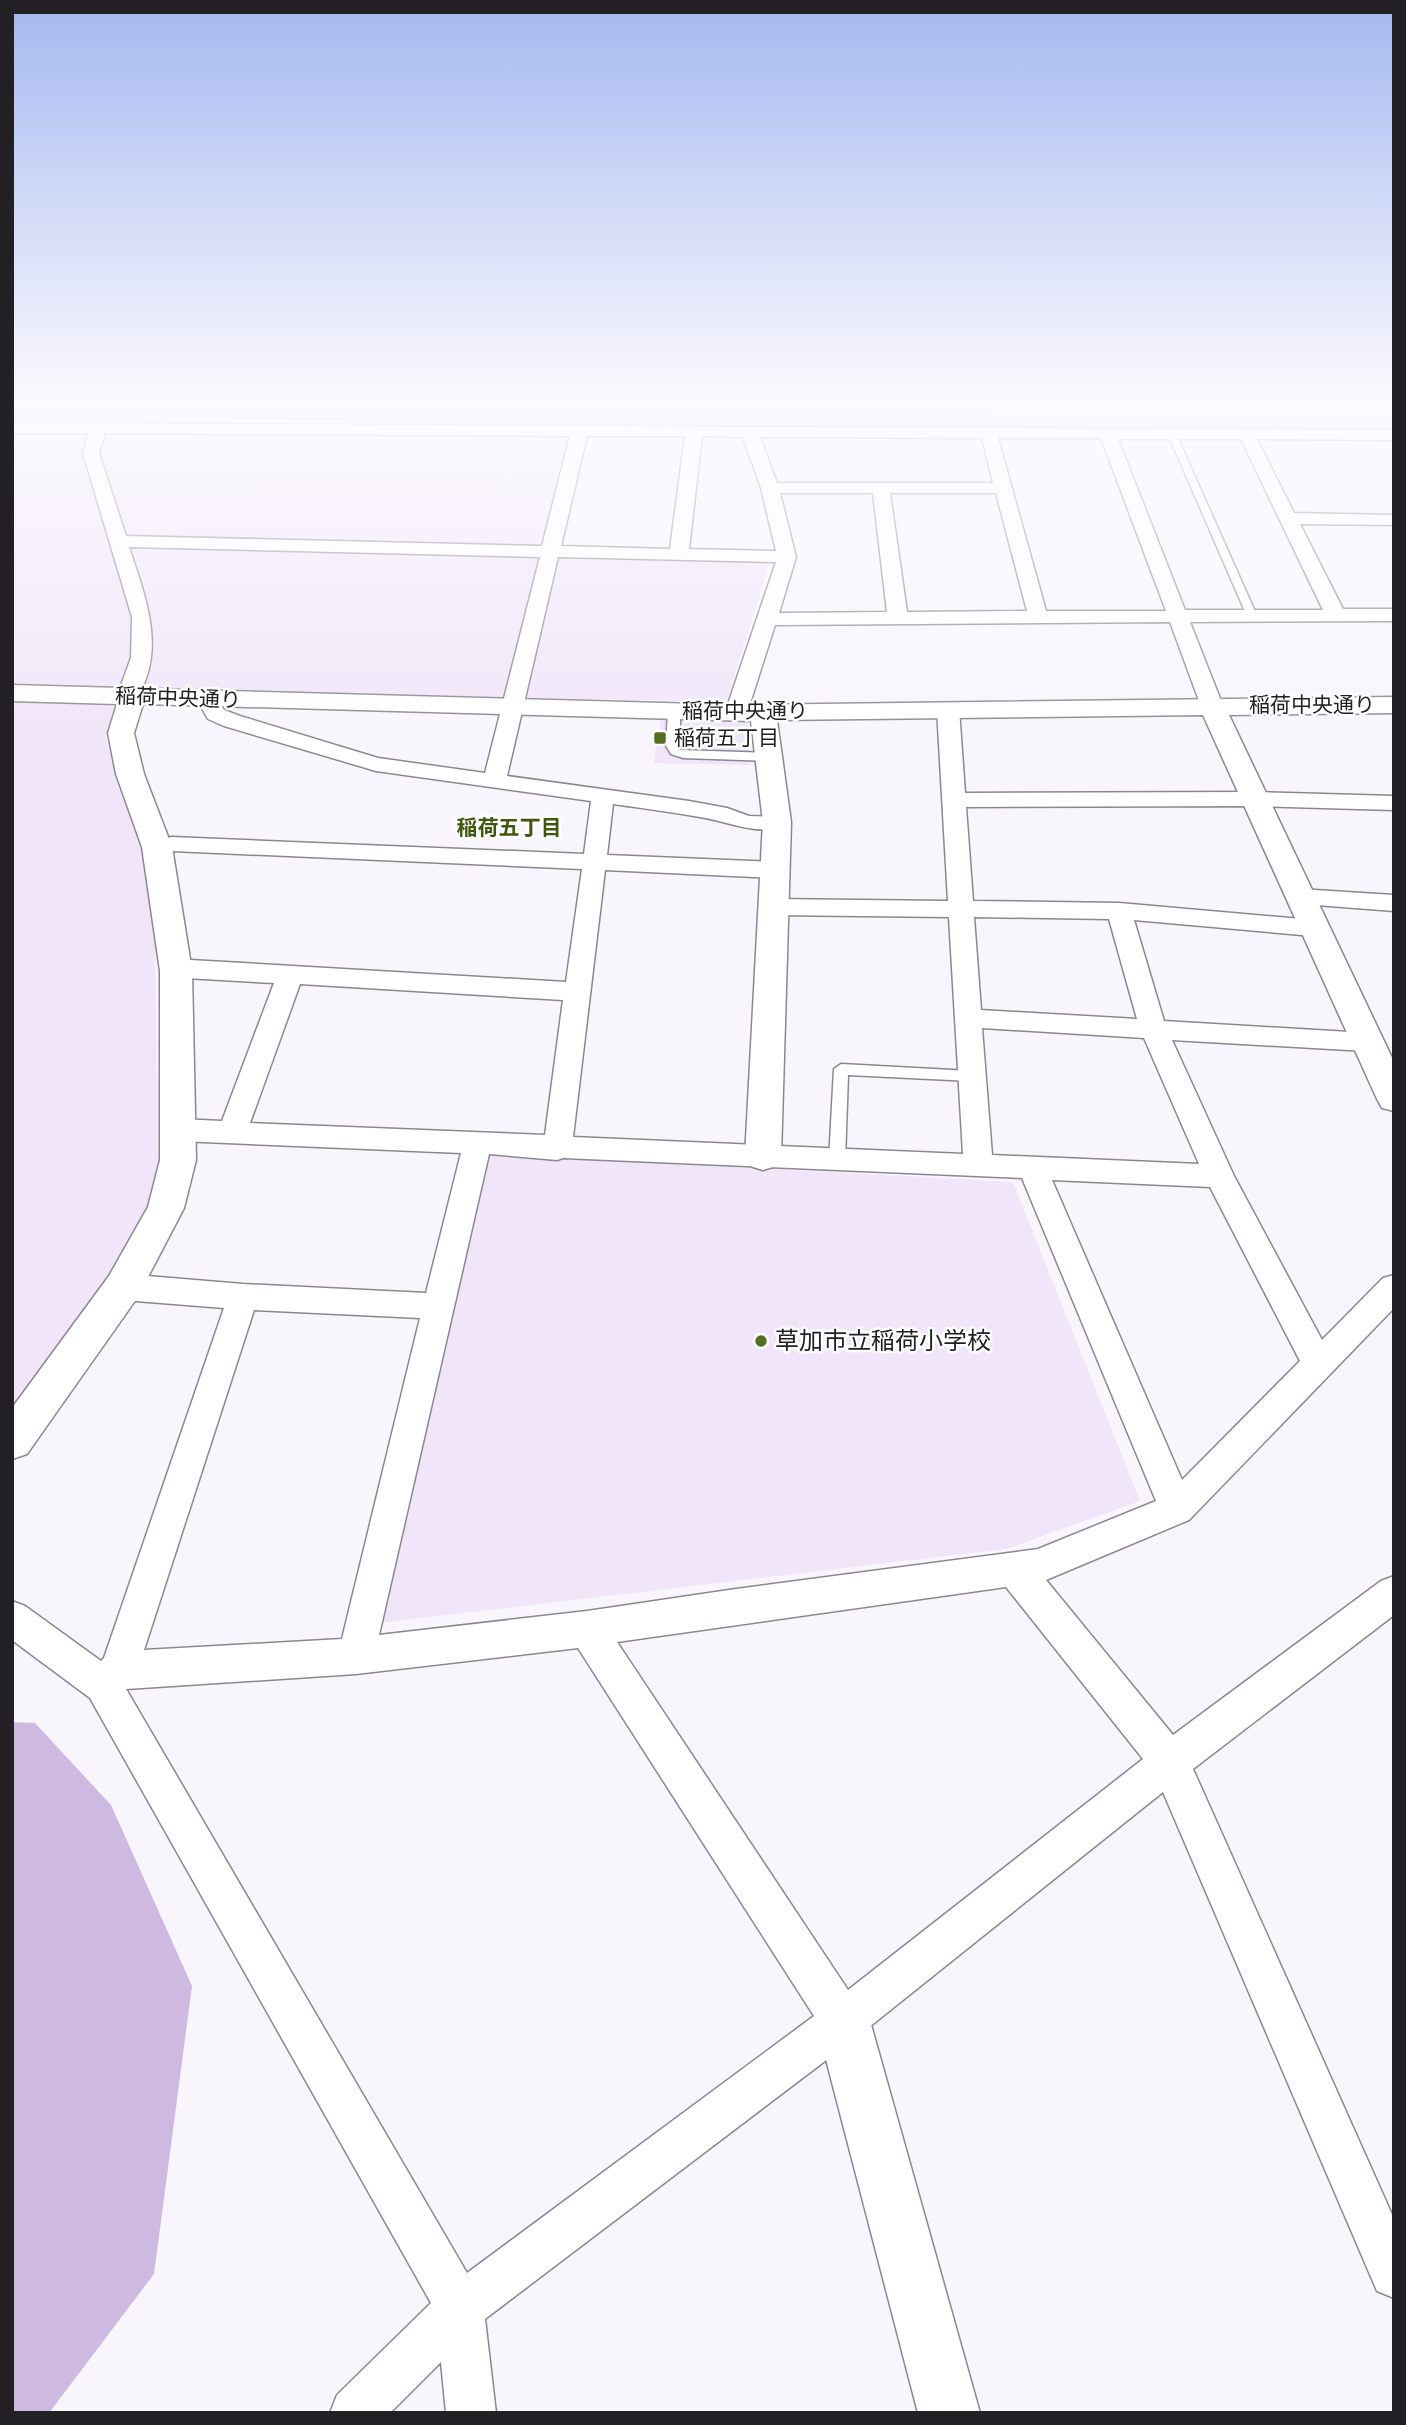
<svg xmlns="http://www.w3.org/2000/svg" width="1406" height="2425" font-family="'Sofia Sans Condensed','Noto Sans JP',sans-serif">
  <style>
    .built { fill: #f0e5f9 }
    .green { fill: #cebae0 }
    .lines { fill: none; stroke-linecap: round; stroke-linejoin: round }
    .river { fill: #dfbdfc; fill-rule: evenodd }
    .service-casing { stroke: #8c8692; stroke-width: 3 }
    .minor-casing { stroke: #8c8692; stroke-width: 3 }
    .tertiary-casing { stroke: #8c8692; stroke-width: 3 }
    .path { stroke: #8c898f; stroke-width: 2.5; stroke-dasharray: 3.5 3.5; stroke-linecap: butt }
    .service { fill: #fff; fill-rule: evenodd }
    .minor { fill: #fff; fill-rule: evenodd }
    .tertiary { fill: #fff; fill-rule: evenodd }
    .poi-dot { fill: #546f22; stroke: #fff; stroke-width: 2.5 }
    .labels { text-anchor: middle; stroke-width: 5; stroke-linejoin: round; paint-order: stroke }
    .far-street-label { font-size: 21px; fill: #222025; stroke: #fff }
    .far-poi-label { font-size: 21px; fill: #222025; stroke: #fff; text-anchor: start }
    .far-neighbourhood-label { font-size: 21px; font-weight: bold; fill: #40570e; stroke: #fff }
    .poi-label { font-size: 24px; fill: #222025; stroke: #fff; text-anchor: start }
  </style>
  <rect width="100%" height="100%" fill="#f9f5fd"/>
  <path class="built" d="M12 432 570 436 543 543 536 546 535 557 770 563 726 702 115 688 114 706 106 736 117 784 138 836 145 866 155 944 158 1159 153 1190 139 1229 118 1264 12 1411Z
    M661 717 747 719 751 765 654 763Z
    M490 1154 1013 1182 1140 1501 1006 1549 379 1623Z"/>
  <path class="green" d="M12 1722 35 1723 111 1805 192 1986 154 2274 49 2413H12Z"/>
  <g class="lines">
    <path class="river" d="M12 407H734L1394 414V430L486 421 12 420Z"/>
    <g class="service-casing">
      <path id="service" d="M1172 431 1176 434 1257 616 1256 618 1247 616 1168 434Z
        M674 709 680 712V750L769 753 775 757 769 761 683 758 671 754 666 746 668 712Z
        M841 1064 971 1071 978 1076 971 1081 848 1075 845 1160 837 1166 829 1160 834 1069Z"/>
    </g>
    <g class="minor-casing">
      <path id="minor" d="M12 423 1394 430V440L1257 439 1294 513 1394 515V525L1300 524 1343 609H1394V621L1190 622 1223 706 1219 710H1205L1201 706 1170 622 775 625 747 713 744 718H728L725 713 776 562 558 557 507 776 689 801 727 808 749 816 785 817 789 822 785 827C754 835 730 822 700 817 671 812 642 808 613 804L607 855 775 862 783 865 787 870 783 875 775 878 605 870 573 1137 963 1154 949 917 773 915 764 913 761 907 764 901 773 899 948 901 937 709 940 704H956L959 709 965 793 1254 792 1394 796V810L1254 806 966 807 973 901 1119 903 1313 920 1322 922 1325 928 1322 934 1313 936 1134 920 1164 1021 1366 1033 1376 1035 1379 1042 1376 1049 1366 1051 1172 1040 1234 1176 1322 1340 1383 1278 1394 1275V1308L1189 1520 1046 1580 1173 1735 1381 1581 1394 1576V1615L1193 1769 1394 2219V2298L1377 2291 1163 1792 858 2036 485 2319 496 2413H446L441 2362 390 2413H330L337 2395 431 2303 90 1698 12 1640V1601L25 1606 101 1661 104 1658 224 1308 123 1300 112 1296 107 1287 112 1278 123 1274 243 1284 426 1293 461 1153 179 1141 169 1137 165 1130 169 1123 179 1119 222 1121 274 983 167 977 163 971 167 965 190 960 566 982 582 869 172 851 157 854 149 852 145 847 149 842 172 837 584 854 591 801 376 771 224 726 208 719 196 698 200 694H214L224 710 240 716 378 758 485 773 540 557 129 547C145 596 168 652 135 700H121L117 696 131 658 132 617 83 453 88 433H12ZM105 433 570 436 542 546 126 536 99 453ZM587 436H685L670 549 561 546ZM702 436 743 437 761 488 776 551 689 549ZM760 437 982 438 993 483H777ZM998 438H1101L1166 611H1046ZM1118 439H1241L1323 610H1185ZM780 493H873L887 612 779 613 796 557ZM890 493H996L1027 611 907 612ZM974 917 1109 919 1137 1019 981 1010ZM300 984 563 1000 545 1135 250 1123ZM982 1028 1144 1038 1199 1164 992 1155ZM489 1154 557 1160 563 1158 1022 1178 1156 1501 1038 1549 729 1590 587 1611 379 1635ZM1052 1180 1210 1187 1300 1361 1182 1480ZM254 1310 420 1318 342 1639 144 1650ZM1006 1587 1143 1759 848 1990 617 1642ZM578 1648 814 2016 467 2273 126 1689 356 1674Z
        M1299 889 1394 895V911L1290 903 1287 897 1290 891Z"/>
    </g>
    <g class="tertiary-casing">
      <path id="tertiary" d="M12 685 736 705 1394 697V713L1229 715 1394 1062V1111L1382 1108 1377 1099 1203 715 777 720 791 822 781 1157 776 1166 763 1170 750 1166 745 1157 763 822 751 721 143 704 134 733 144 774 172 847 192 971 196 1160 184 1208 137 1298 27 1454 12 1459V1408L109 1276 148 1207 160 1160V971L142 847 116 774 108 733 117 704 12 701Z
        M843 1994 862 2002 870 2021 980 2413H918L816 2021 824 2002Z"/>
    </g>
    <path class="path" d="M707 413V408L718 407"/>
    <use href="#service" class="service"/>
    <use href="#minor" class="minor"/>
    <use href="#tertiary" class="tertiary"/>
  </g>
  <linearGradient id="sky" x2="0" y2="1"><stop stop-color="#a4b8f0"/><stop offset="0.54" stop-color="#fcfafe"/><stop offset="1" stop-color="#fcfafe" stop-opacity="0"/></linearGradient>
  <rect width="1406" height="747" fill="url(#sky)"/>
  <g class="poi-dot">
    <rect x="653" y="731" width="14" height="14" rx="3.5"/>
    <circle cx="761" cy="1341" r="7"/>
  </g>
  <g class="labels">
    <g class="far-street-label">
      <text transform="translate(178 698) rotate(2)" y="7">稲荷中央通り</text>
      <text x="1312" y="712">稲荷中央通り</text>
      <text x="745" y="718">稲荷中央通り</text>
    </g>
    <g class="far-poi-label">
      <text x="674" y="745">稲荷五丁目</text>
    </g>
    <g class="far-neighbourhood-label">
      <text x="509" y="835">稲荷五丁目</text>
    </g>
    <g class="poi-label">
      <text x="775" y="1349">草加市立稲荷小学校</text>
    </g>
  </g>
  <rect width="1406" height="2425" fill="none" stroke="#222025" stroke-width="28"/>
</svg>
